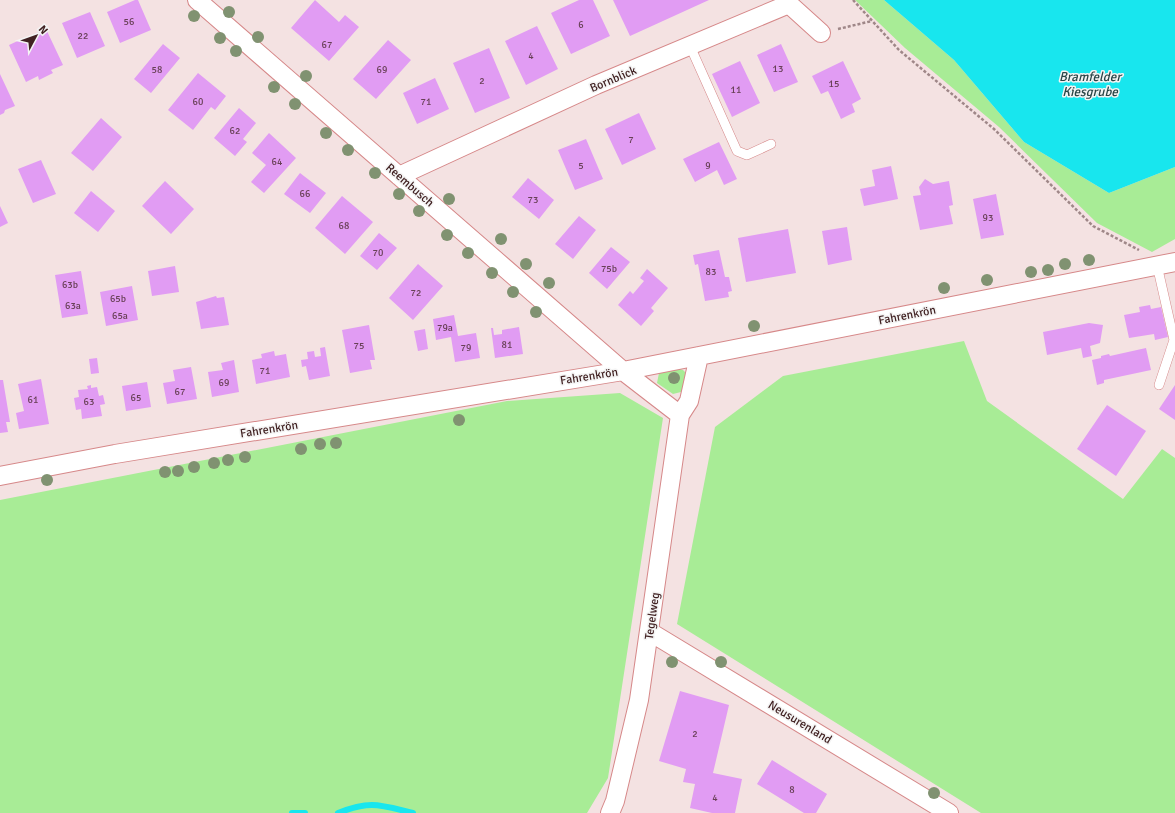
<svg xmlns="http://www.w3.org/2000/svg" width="1175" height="813" font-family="Signika,sans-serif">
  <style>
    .green { fill: #a8ec96 }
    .water { fill: #18e6ee }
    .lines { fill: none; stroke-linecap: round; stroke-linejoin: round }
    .stream { stroke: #18e6ee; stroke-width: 6 }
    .building { fill: #e19cf3 }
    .lane-casing { stroke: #d68889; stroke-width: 10 }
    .street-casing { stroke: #d68889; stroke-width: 20 }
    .path { stroke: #9f8788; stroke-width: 2.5; stroke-dasharray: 3 2; stroke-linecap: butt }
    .lane { stroke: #fff; stroke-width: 9 }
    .street { stroke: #fff; stroke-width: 18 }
    .tree { fill: #809271 }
    .labels { text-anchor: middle; stroke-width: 3; stroke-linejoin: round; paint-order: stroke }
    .number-label { font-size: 10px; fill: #684056 }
    .street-label { font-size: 12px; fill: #402122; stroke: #f4f4f4 }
    .water-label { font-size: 13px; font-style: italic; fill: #294547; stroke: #f4f4f4 }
  </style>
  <rect width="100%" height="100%" fill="#f4e2e2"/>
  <path class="green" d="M855 0H884L954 60 1024 142 1109 193 1175 167V239L1152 252 1097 223 999 127 905 48Z
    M964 341 987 401 1123 499 1162 449 1175 458V813H981L677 624 715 427 783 376Z
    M676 368 683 370 687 374 684 387 681 392 673 394 657 383 659 373Z
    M620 393 663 418 608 778 587 813H0V500L507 401Z"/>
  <path class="water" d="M884 0H1175V167L1109 193 1024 142 954 60Z"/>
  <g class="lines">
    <path class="stream" d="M292 813H305
      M338 813C371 800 380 805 413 813"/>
  </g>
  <path class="building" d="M135 0H138L151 30 120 43 107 12Z
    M315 0 339 22 345 15 359 27 329 61 291 28Z
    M579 0H593L610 36 571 54 551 13Z
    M613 0H709L630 36Z
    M90 12 105 46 77 58 62 23Z
    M537 26 558 69 526 85 505 41Z
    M46 29 63 65 51 70 53 73 39 80 38 76 26 82 9 45 22 39 24 43 34 38 33 35Z
    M388 40 411 60 376 99 353 79Z
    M163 44 180 58 151 93 134 79Z
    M781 44 798 82 774 92 757 55Z
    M489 48 510 98 475 113 453 63Z
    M740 61 760 103 732 117 712 74Z
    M843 61 861 99 852 104 855 112 841 119 828 91 821 94 812 76Z
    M198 73 226 96 215 110 211 107 193 130 168 110Z
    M0 74 15 106 5 110 4 113 0 115Z
    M435 78 449 109 417 124 403 93Z
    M239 108 256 123 243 139 247 142 235 156 214 138Z
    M639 113 656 149 622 165 605 129Z
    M101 118 122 137 93 171 71 153Z
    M269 133 296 158 264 193 251 182 266 165 252 153Z
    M586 139 603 179 575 190 558 150Z
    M719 142 737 179 724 185 717 170 695 182 683 159Z
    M41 160 56 194 33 203 18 169Z
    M891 166 898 199 864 206 860 189 875 186 872 170Z
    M300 173 326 193 310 213 284 194Z
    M528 178 554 200 539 219 512 197Z
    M925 179 933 184 949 181 953 205 949 206 953 224 920 230 913 196 921 195 919 187Z
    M165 181 194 209 171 234 142 206Z
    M91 191 115 211 98 232 74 213Z
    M996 194 1004 235 981 239 973 199Z
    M342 196 373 222 345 254 315 228Z
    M0 206 8 223 0 227Z
    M579 216 596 230 573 259 555 244Z
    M847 227 852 260 828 265 822 231Z
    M788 229 796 273 746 282 738 238Z
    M379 233 397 248 377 270 360 256Z
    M611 247 630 262 607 289 589 273Z
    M719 250 725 277H729L732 291 728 292 729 297 705 301 698 264 695 265 693 255Z
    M418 264 443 286 413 320 389 298Z
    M175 266 179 292 152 296 148 271Z
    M647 269 668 288 651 308 654 311 641 326 618 305 630 291 633 294 644 281 640 278Z
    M81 271 88 314 62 318 55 275Z
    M132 286 138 320 106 326 100 292Z
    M216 296 217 298 224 297 229 325 201 329 196 302Z
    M1150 305 1151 309 1161 307 1168 337 1155 340 1154 334 1129 338 1124 315 1140 312 1139 307Z
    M454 315 458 336 476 333 480 358 455 362 451 337 436 340 433 319Z
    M1089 323 1103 325 1100 343 1090 346 1092 356 1083 358 1081 348 1047 355 1043 332Z
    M369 325 375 360H370L372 369 350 373 342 330Z
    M519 327 523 354 495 358 491 328H493L494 335 502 334V330Z
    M425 329 428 349 418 351 414 331Z
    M325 347 330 376 309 380 306 366 302 367 301 360 308 359 307 352 314 351 315 357 321 356 320 348Z
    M1146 348 1151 370 1104 380V383L1097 385 1092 360 1101 358V356L1109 354 1110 356Z
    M274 351 275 356 286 354 290 377 256 384 252 360 262 358 261 354Z
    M97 358 99 373 91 374 89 359Z
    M234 360 239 392 212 397 208 372 223 370 221 363Z
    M191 367 197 399 167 404 163 383 175 381 173 370Z
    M41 379 49 424 19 429 16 413 24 411 18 384Z
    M0 380H3L10 422H6L8 432 0 433Z
    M147 382 151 407 126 411 122 386Z
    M91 385V388L97 387 99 396 103 395 105 404 100 405 102 416 82 419 81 409 76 410 74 398 79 397 78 390 88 389 87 386Z
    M1175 385V420L1159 409Z
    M1107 405 1146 431 1116 476 1077 449Z
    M680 691 729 705 713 773 742 779 735 813H712L690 808 695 784 683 782 686 769 659 761Z
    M772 760 827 794 816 813H804L757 784Z"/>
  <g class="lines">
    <g class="lane-casing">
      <path id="lane" d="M690 46 737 151 747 155 771 144
        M1157 265 1174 340 1159 385"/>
    </g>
    <g class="street-casing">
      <path id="street" d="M197 0 623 371 680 415 639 700 615 801 610 813
        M399 176 596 85 789 4 821 33
        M680 415 689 401 699 356
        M0 476 115 454 623 371 1175 262
        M650 632 949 813"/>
    </g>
    <path class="path" d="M853 0 899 50 994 129 1093 226 1139 250
      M838 29 872 21"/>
    <use href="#lane" class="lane"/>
    <use href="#street" class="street"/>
  </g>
  <g class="tree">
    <circle cx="229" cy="12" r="6"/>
    <circle cx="194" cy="16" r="6"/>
    <circle cx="258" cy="37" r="6"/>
    <circle cx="220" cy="38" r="6"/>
    <circle cx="236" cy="51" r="6"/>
    <circle cx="306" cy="76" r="6"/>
    <circle cx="274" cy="87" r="6"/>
    <circle cx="295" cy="104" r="6"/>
    <circle cx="326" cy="133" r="6"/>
    <circle cx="348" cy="150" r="6"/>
    <circle cx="375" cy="173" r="6"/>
    <circle cx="399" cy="194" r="6"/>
    <circle cx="449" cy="199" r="6"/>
    <circle cx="419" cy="211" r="6"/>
    <circle cx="447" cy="235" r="6"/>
    <circle cx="501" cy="239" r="6"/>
    <circle cx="468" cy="253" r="6"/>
    <circle cx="1089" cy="260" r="6"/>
    <circle cx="526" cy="264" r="6"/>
    <circle cx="1065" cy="264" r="6"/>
    <circle cx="1048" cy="270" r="6"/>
    <circle cx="1031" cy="272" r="6"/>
    <circle cx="492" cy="273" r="6"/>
    <circle cx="987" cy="280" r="6"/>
    <circle cx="549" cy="283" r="6"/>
    <circle cx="944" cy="288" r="6"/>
    <circle cx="513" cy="292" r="6"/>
    <circle cx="536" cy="312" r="6"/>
    <circle cx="754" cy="326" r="6"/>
    <circle cx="674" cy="378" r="6"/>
    <circle cx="459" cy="420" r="6"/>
    <circle cx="336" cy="443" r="6"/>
    <circle cx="320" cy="444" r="6"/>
    <circle cx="301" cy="449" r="6"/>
    <circle cx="245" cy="457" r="6"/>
    <circle cx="228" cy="460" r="6"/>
    <circle cx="214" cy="463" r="6"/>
    <circle cx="194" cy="467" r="6"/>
    <circle cx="178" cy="471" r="6"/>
    <circle cx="165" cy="472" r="6"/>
    <circle cx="47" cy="480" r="6"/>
    <circle cx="672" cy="662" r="6"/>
    <circle cx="721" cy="662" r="6"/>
    <circle cx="934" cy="793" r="6"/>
  </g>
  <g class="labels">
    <g class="number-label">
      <text x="129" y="25">56</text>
      <text x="581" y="28">6</text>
      <text x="83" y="39">22</text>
      <text x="327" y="48">67</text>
      <text x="531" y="59">4</text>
      <text x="778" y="72">13</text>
      <text x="157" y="73">58</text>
      <text x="382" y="73">69</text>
      <text x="482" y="84">2</text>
      <text x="834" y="87">15</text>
      <text x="736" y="93">11</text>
      <text x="198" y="105">60</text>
      <text x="426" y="105">71</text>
      <text x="235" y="134">62</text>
      <text x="631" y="143">7</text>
      <text x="277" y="165">64</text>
      <text x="581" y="169">5</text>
      <text x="708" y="169">9</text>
      <text x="305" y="197">66</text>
      <text x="533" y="203">73</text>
      <text x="988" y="221">93</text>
      <text x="344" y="229">68</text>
      <text x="378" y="256">70</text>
      <text x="609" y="272">75b</text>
      <text x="711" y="275">83</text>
      <text x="70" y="288">63b</text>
      <text x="416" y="296">72</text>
      <text x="118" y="302">65b</text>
      <text x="73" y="309">63a</text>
      <text x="120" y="319">65a</text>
      <text x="445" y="331">79a</text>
      <text x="507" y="348">81</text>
      <text x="359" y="349">75</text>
      <text x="466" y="351">79</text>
      <text x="265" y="374">71</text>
      <text x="224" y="386">69</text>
      <text x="180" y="395">67</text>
      <text x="136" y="401">65</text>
      <text x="33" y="403">61</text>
      <text x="89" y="405">63</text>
      <text x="695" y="737">2</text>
      <text x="792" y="793">8</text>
      <text x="715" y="801">4</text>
    </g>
    <g class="street-label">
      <text transform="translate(613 79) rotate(-23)" y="4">Bornblick</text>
      <text transform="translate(410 185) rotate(41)" y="4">Reembusch</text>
      <text transform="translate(907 315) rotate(-11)" y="4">Fahrenkrön</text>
      <text transform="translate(589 376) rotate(-9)" y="4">Fahrenkrön</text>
      <text transform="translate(269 429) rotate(-9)" y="4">Fahrenkrön</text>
      <text transform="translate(652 616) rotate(-82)" y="4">Tegelweg</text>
      <text transform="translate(800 722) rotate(31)" y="4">Neusurenland</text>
    </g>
    <g class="water-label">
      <text x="1090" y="81">Bramfelder<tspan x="1090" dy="15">Kiesgrube</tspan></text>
    </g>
  </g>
  <g transform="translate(36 36) rotate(49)" stroke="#f4f4f4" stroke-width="3" paint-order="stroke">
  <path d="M0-3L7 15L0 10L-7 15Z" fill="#402122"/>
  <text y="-6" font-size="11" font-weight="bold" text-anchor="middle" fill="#402122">N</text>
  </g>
</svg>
